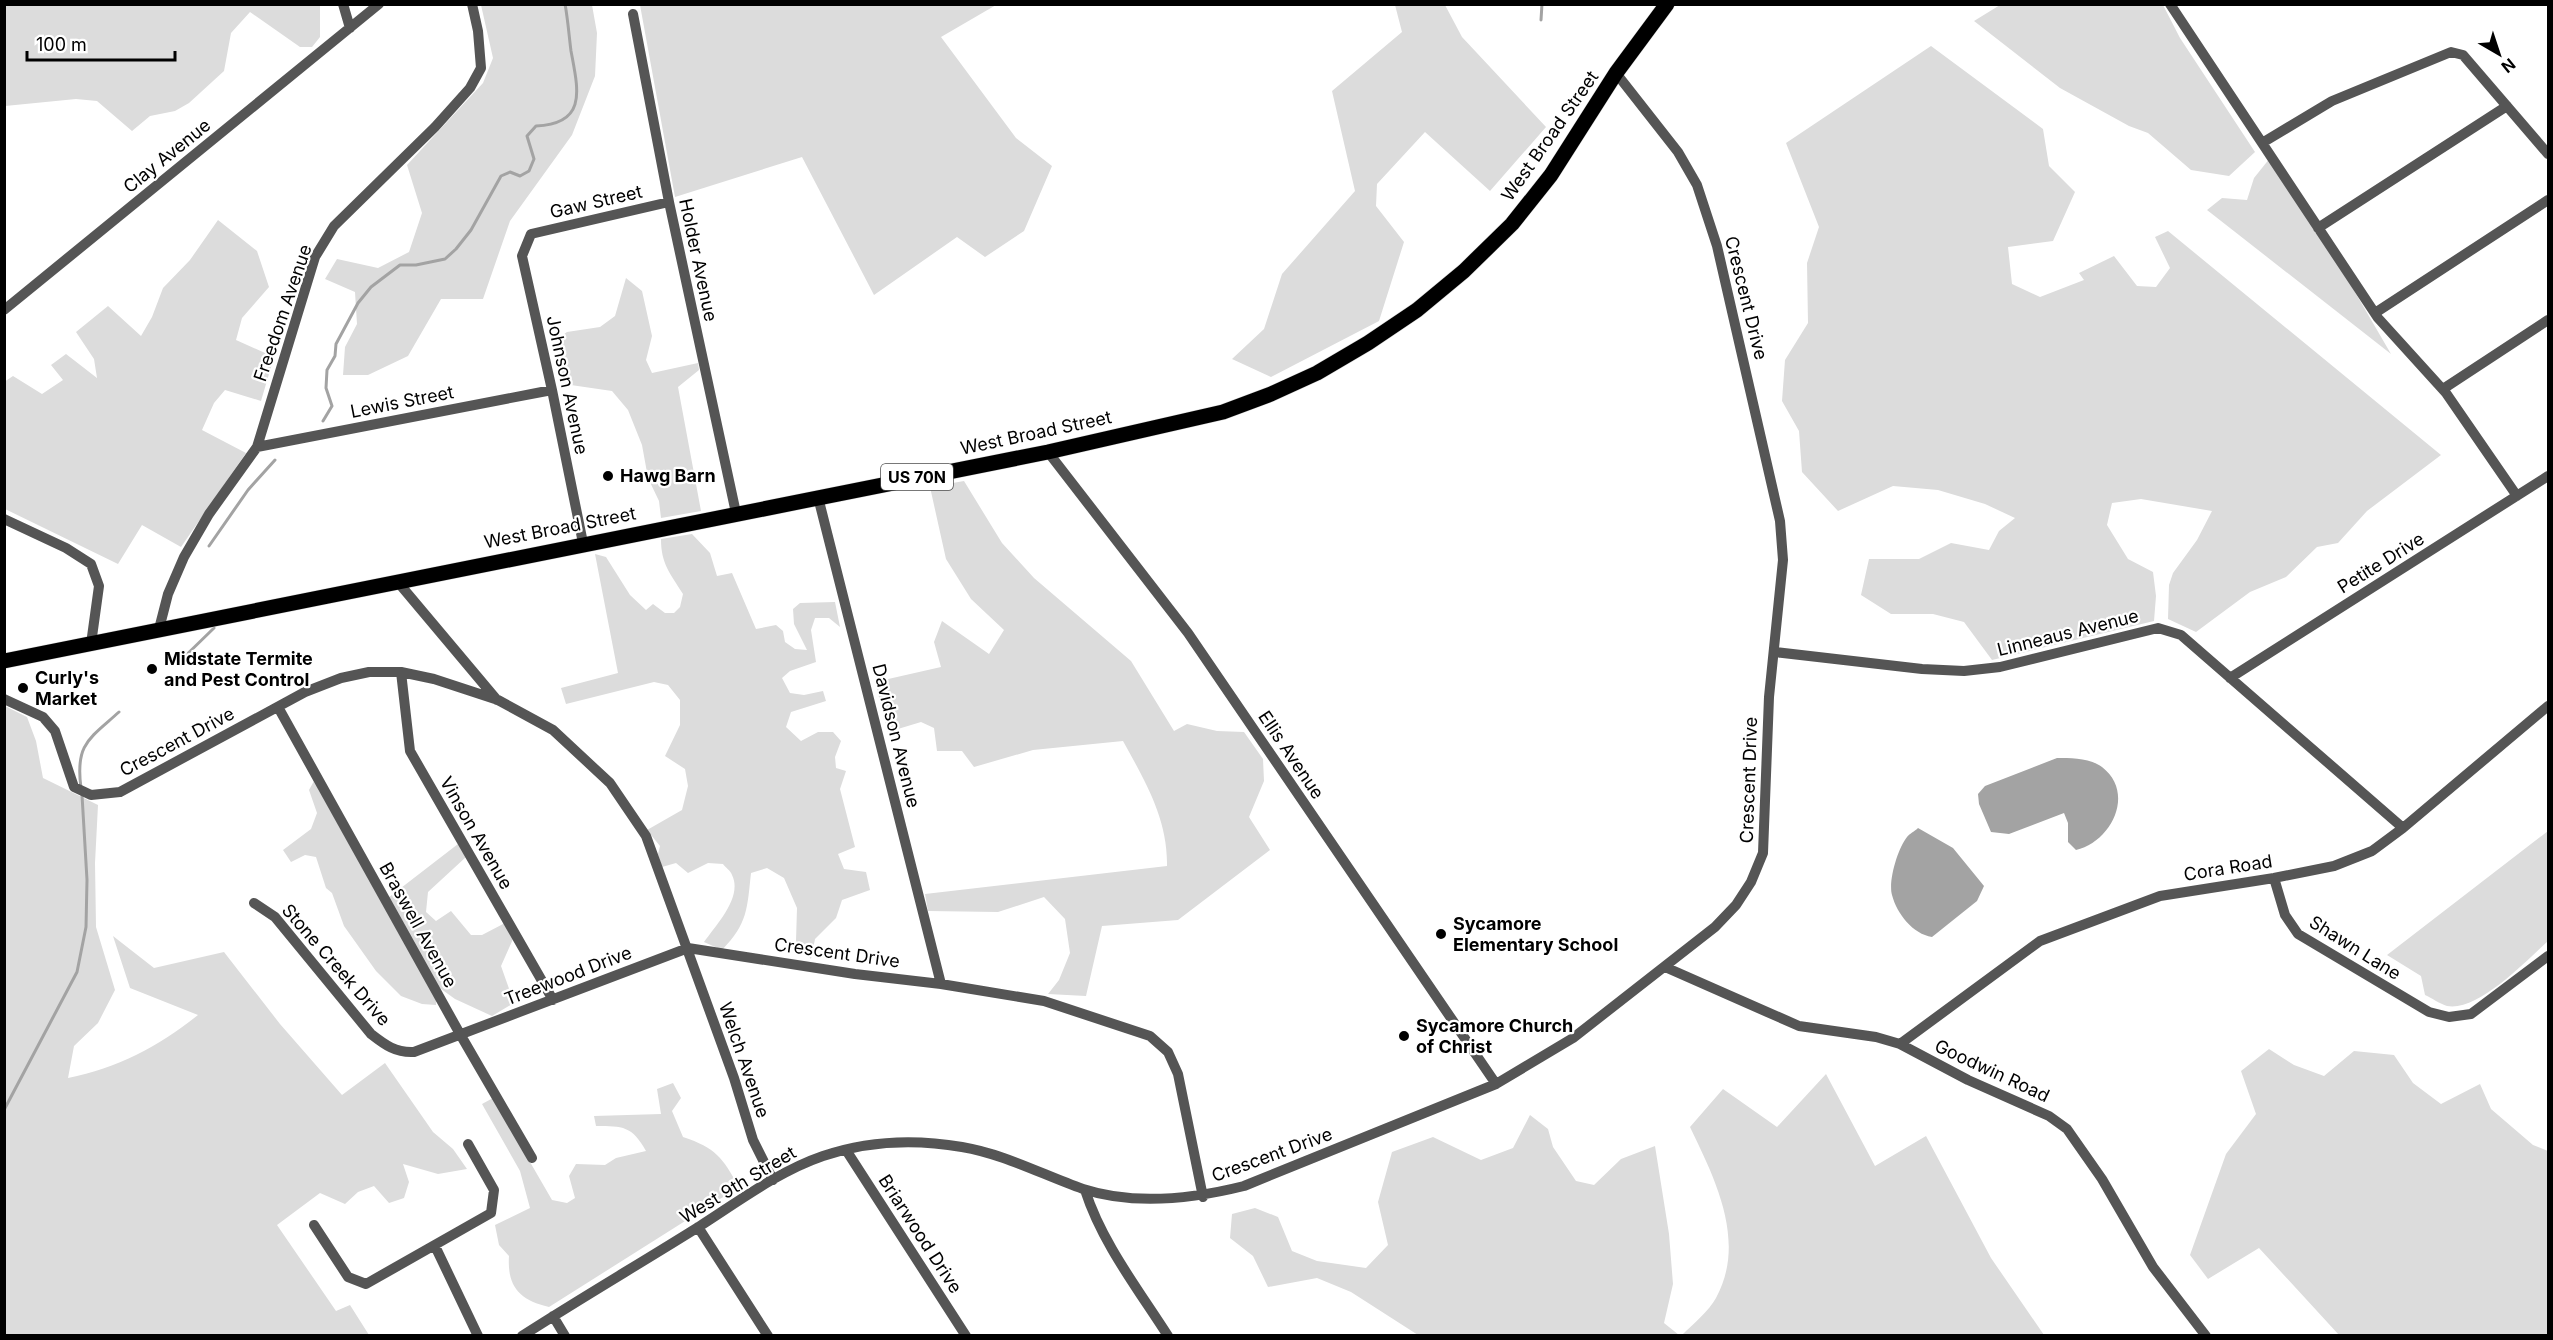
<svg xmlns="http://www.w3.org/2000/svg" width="2553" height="1340" font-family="Inter,sans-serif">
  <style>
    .green { fill: #dcdcdc }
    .water { fill: #a3a3a3 }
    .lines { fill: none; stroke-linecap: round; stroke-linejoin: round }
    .stream { stroke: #a3a3a3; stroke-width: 3 }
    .primary-casing { stroke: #dbdbdb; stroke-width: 16 }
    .street { stroke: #555; stroke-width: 10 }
    .primary { stroke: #000; stroke-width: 15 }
    .poi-dot { fill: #000; stroke: #fff; stroke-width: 2 }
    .labels { text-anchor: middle; stroke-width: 4.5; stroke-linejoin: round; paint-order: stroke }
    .shield { fill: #fff; stroke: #4c4c4c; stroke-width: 1.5 }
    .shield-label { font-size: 16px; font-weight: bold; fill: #000 }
    .street-label { font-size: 18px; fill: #000; stroke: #fff }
    .poi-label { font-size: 18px; font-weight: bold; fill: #000; stroke: #fff; text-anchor: start }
  </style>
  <rect width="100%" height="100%" fill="#fff"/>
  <path class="green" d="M4 5H320V37L312 47H300L250 12 231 33 224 71 189 103 175 111 150 116 132 131 97 101 76 99 5 106Z
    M481 5H592L597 33 595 76 572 135 510 221 483 299H441L408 356 368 375H343L345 347 357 324 355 292 325 279 337 259 378 268 409 252 422 213 407 165 483 83 493 58Z
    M640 5H996L941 37 1016 138 1052 166 1024 231 985 257 957 237 874 295 802 157 675 197Z
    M1395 5H1445L1462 37 1546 127 1490 191 1425 132 1377 184 1376 206 1404 242 1379 321 1271 377 1232 359 1264 329 1282 274 1355 191 1332 91 1402 32Z
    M2000 5H2163L2180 38 2255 152 2229 176 2191 170 2148 133 2129 126 2060 88 1974 21Z
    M1931 46 2043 129 2049 166 2075 192 2053 241 2008 247 2012 284 2040 297 2084 280 2079 273 2114 256 2137 286 2156 287 2170 268 2155 237 2168 231 2441 455 2367 511 2338 543 2317 547 2286 577 2250 592 2196 632 2168 619 2169 585 2173 573 2197 540 2212 511 2141 499 2112 503 2107 525 2128 559 2153 572 2156 596 2154 621 1992 660 1964 622 1933 614H1891L1861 595 1869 559H1919L1951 543 1989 550 1999 531 2015 518 1985 504 1938 490 1893 486 1838 511 1802 472 1799 431 1782 401 1785 360 1808 323 1807 263 1819 227 1786 143Z
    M2274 153 2391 354 2207 210 2222 198 2247 200 2254 178Z
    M218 220 257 251 269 287 242 318 236 340 274 357 261 401 225 390 214 403 202 430 246 453 181 547 142 525 118 564 5 509 4 382 13 376 42 394 63 380 51 365 66 354 97 378 94 359 76 332 108 306 141 336 152 317 163 288 190 260Z
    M626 278 642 291 652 336 646 360 652 373 698 363 699 370 678 387 701 511 661 518 659 501 648 478 642 445 628 410 612 391 564 384 555 341 567 332 600 327 615 316Z
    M964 481 1002 543 1034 578 1131 661 1174 731 1187 724 1217 731 1244 732 1263 759 1264 781 1249 817 1270 850 1178 920 1102 926 1086 996 1048 994 1059 980 1070 953 1065 919 1044 897 998 912 928 911 925 894 1167 866C1168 819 1145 781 1123 741L1033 750 974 767 962 751H937L934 728 921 722 888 732 875 682 941 667 934 642 942 621 989 654 1004 630 971 599 946 559 930 487Z
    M692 534 710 553 717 576 732 573 756 629 776 625 783 631 785 642 795 649 807 650 794 624 793 609 800 603 835 602 840 627 829 618H815L811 630 816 662 790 671 782 678 790 693 804 695 823 691 826 701 791 712 786 727 801 741 818 732H833L841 741 835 757 836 768 846 771 840 789 855 847 838 854 844 869 866 872 870 890 842 900 836 918 815 939 811 959 796 941 797 908 784 878 767 868 751 873C747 909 748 923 722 950L704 942C716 925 743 897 732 875 731 871 725 867 723 864L708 863 688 873 676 863 662 867 658 854 660 846 647 830 682 810 688 786 685 769 665 756 680 725V700L668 685 654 682 566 704 561 688 618 673 595 554 606 557 630 595 646 610 653 604 665 613H674L680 607 683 594C670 573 661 564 661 539Z
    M5 706 27 717 36 741 43 778 98 805 95 863 96 927 115 990 98 1023 74 1046 68 1078C118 1068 158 1047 198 1015L130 988 113 936 154 968 224 952 280 1024 342 1095 385 1063 433 1132 453 1149 467 1169 438 1174 403 1164 409 1182 404 1198 389 1203 374 1186 358 1192 345 1204 320 1193 277 1225 336 1311 350 1305 369 1335H5Z
    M314 781 436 1000V1005L422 1004 401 996 376 971 344 926 332 893 326 888 316 857 305 855 291 862 283 850 311 829 317 813 309 790Z
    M2548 831V941C2526 961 2478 1012 2447 1006 2440 1004 2432 998 2425 995L2421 976 2387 955Z
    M458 844 466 857 428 892 426 912 436 921 451 911 471 935H482L505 923 513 939 501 966 514 1003 492 1016 455 999 437 986 388 898Z
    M2269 1049 2294 1065 2324 1076 2354 1051 2394 1055 2413 1083 2441 1104 2480 1084 2491 1109 2533 1145 2548 1151V1335H2339L2259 1248 2208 1279 2190 1255 2226 1154 2256 1114 2241 1071Z
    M1826 1074 1875 1166 1926 1136 1991 1258 2044 1335H1682C1693 1324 1709 1311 1716 1298 1747 1241 1715 1179 1690 1127L1723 1089 1777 1127Z
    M673 1083 681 1098 672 1111 683 1137C716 1148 722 1157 739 1187L549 1307C519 1300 507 1286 509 1256L499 1245 495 1225 530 1208 520 1171 482 1104 493 1098 552 1200 567 1203 575 1198 569 1176 576 1164 605 1165 616 1158 646 1151C632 1126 623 1126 596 1126L594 1116 661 1114 657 1089Z
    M1530 1115 1548 1129 1553 1147 1576 1181 1594 1185 1621 1159 1655 1146 1669 1234 1673 1284 1664 1323 1679 1335H1418L1351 1292 1317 1278 1268 1287 1253 1256 1230 1238 1232 1214 1255 1208 1278 1217 1292 1251 1317 1261 1366 1268 1388 1245 1378 1202 1392 1152 1433 1137 1481 1160 1513 1148Z"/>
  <path class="water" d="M2057 758C2071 758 2090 758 2102 767 2136 793 2111 842 2076 850L2068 842V823L2064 813 2009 834 1991 832 1979 804 1978 794 1985 786Z
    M1918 828 1953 848 1984 886 1977 901 1932 937C1913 934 1897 914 1892 895 1888 881 1898 848 1907 837 1909 834 1915 831 1918 828Z"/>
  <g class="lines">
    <path class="stream" d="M1541 20 1542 4
      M323 421 332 406 326 388 327 370 335 356 336 344 358 303 371 287 400 265H416L445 259 456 249 471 230 501 176 510 172 520 176 529 171 534 159 527 136 536 126C588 124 578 89 571 51 569 36 568 20 565 4
      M209 546 248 490 275 460
      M176 665 214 628
      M81 788C75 744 89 739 119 712
      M4 1110 77 972 86 927 87 880 82 795"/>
    <g class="primary-casing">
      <path id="primary" d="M4 661 1048 452 1223 412 1271 394 1317 373 1368 343 1417 310 1464 271 1512 224 1551 175 1616 73 1667 4"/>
    </g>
    <path class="street" d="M343 4 350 28
      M2170 4 2378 318 2446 393 2517 496
      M633 14 669 202 736 513
      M2262 143 2332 101 2451 52 2463 55 2548 154
      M2318 228 2507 106
      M4 310 379 4
      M2375 313 2548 200
      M2443 389 2548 320
      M257 447 552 390
      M1048 452 1188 633 1496 1084
      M818 497 941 984
      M4 519 66 548 91 564 99 586 91 644
      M583 543 552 390 522 256 531 234 669 202
      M397 581 497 700
      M159 629 168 594 184 557 209 514 257 447 315 257 334 226 435 127 470 88 481 68 478 31 472 4
      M1775 652 1922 669 1964 671 2000 667 2158 628 2181 635 2403 828
      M401 672 410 751 553 1000
      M2230 678 2548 476
      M4 699 43 717 55 731 74 787 91 795 120 792 305 692 341 678 369 672H401L434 679 498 700 553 730 610 783 646 836 734 1078 753 1140 773 1180
      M278 707 460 1034 532 1158
      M2274 878 2285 915 2298 934 2429 1012 2449 1017 2471 1014 2548 956
      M254 903 275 917 371 1034C385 1045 396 1053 414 1052L688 948 855 974 941 984 1044 1001 1150 1036 1168 1052 1178 1074 1203 1197
      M1665 967 1799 1026 1876 1037 1900 1044 1968 1080 2049 1116 2067 1129 2102 1179 2153 1267 2206 1336
      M1900 1044 2040 941 2160 896 2274 878 2334 866 2372 851 2403 828 2548 706
      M846 1150 966 1336
      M1085 1190C1102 1243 1138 1289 1168 1336
      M314 1225 348 1277 366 1284 491 1213 494 1190 468 1144
      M698 1227 768 1336
      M435 1246 478 1336
      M553 1316 565 1336
      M522 1336C581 1298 641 1263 700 1226 739 1201 779 1171 823 1156 867 1141 916 1139 962 1147 1004 1154 1043 1175 1083 1189 1135 1206 1192 1199 1244 1186L1496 1084 1573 1038 1715 927 1736 905 1751 882 1763 853 1769 697 1783 560 1780 521 1717 246 1697 185 1678 152 1616 73"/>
    <use href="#primary" class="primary"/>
  </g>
  <g class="poi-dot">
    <circle cx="608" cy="476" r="6"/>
    <circle cx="152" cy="669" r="6"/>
    <circle cx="23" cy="688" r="6"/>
    <circle cx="1441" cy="934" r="6"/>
    <circle cx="1404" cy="1036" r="6"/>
  </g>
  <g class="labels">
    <rect class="shield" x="881" y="464" width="72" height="26" rx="4.5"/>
    <g class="shield-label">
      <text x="917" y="483">US 70N</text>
    </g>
    <g class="street-label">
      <text transform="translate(1550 136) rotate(-55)" y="6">West Broad Street</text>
      <text transform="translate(167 156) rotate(-39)" y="6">Clay Avenue</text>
      <text transform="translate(596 202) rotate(-13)" y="6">Gaw Street</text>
      <text transform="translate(698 260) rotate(78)" y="6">Holder Avenue</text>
      <text transform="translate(1746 298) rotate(76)" y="6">Crescent Drive</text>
      <text transform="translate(283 313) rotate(-71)" y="6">Freedom Avenue</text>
      <text transform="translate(567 385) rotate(78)" y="6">Johnson Avenue</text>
      <text transform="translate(402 402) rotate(-11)" y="6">Lewis Street</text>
      <text transform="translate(1036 433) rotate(-12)" y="6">West Broad Street</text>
      <text transform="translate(560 528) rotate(-11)" y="6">West Broad Street</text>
      <text transform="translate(2381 563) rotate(-32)" y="6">Petite Drive</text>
      <text transform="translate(2068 633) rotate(-14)" y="6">Linneaus Avenue</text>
      <text transform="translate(896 736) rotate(76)" y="6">Davidson Avenue</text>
      <text transform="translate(177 742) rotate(-28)" y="6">Crescent Drive</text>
      <text transform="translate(1291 755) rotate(56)" y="6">Ellis Avenue</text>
      <text transform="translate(1749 780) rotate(-88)" y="6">Crescent Drive</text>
      <text transform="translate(476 833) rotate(60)" y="6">Vinson Avenue</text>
      <text transform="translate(2228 868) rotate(-9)" y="6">Cora Road</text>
      <text transform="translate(418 925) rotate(61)" y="6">Braswell Avenue</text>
      <text transform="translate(2355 948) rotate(32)" y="6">Shawn Lane</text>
      <text transform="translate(837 953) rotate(8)" y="6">Crescent Drive</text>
      <text transform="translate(336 965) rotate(49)" y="6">Stone Creek Drive</text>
      <text transform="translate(568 976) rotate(-21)" y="6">Treewood Drive</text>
      <text transform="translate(744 1060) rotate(71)" y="6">Welch Avenue</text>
      <text transform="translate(1992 1071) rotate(25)" y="6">Goodwin Road</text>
      <text transform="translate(1272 1155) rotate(-20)" y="6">Crescent Drive</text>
      <text transform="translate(738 1185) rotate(-31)" y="6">West 9th Street</text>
      <text transform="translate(920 1234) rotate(57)" y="6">Briarwood Drive</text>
    </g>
    <g class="poi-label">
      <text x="620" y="482">Hawg Barn</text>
      <text x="164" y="665">Midstate Termite<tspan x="164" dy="21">and Pest Control</tspan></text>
      <text x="35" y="684">Curly's<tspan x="35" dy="21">Market</tspan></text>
      <text x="1453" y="930">Sycamore<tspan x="1453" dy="21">Elementary School</tspan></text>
      <text x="1416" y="1032">Sycamore Church<tspan x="1416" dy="21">of Christ</tspan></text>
    </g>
  </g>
  <rect width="2553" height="1340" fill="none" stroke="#000000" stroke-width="12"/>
  <g transform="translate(2499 54) rotate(141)" stroke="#ffffff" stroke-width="4.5" paint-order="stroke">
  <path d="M0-4.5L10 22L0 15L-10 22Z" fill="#000000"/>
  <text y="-9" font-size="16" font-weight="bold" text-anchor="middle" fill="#000000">N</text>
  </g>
  <path d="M27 51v9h148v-9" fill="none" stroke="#000000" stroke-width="3"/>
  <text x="36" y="51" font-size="18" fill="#000000" stroke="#ffffff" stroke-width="4.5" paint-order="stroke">100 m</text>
</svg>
